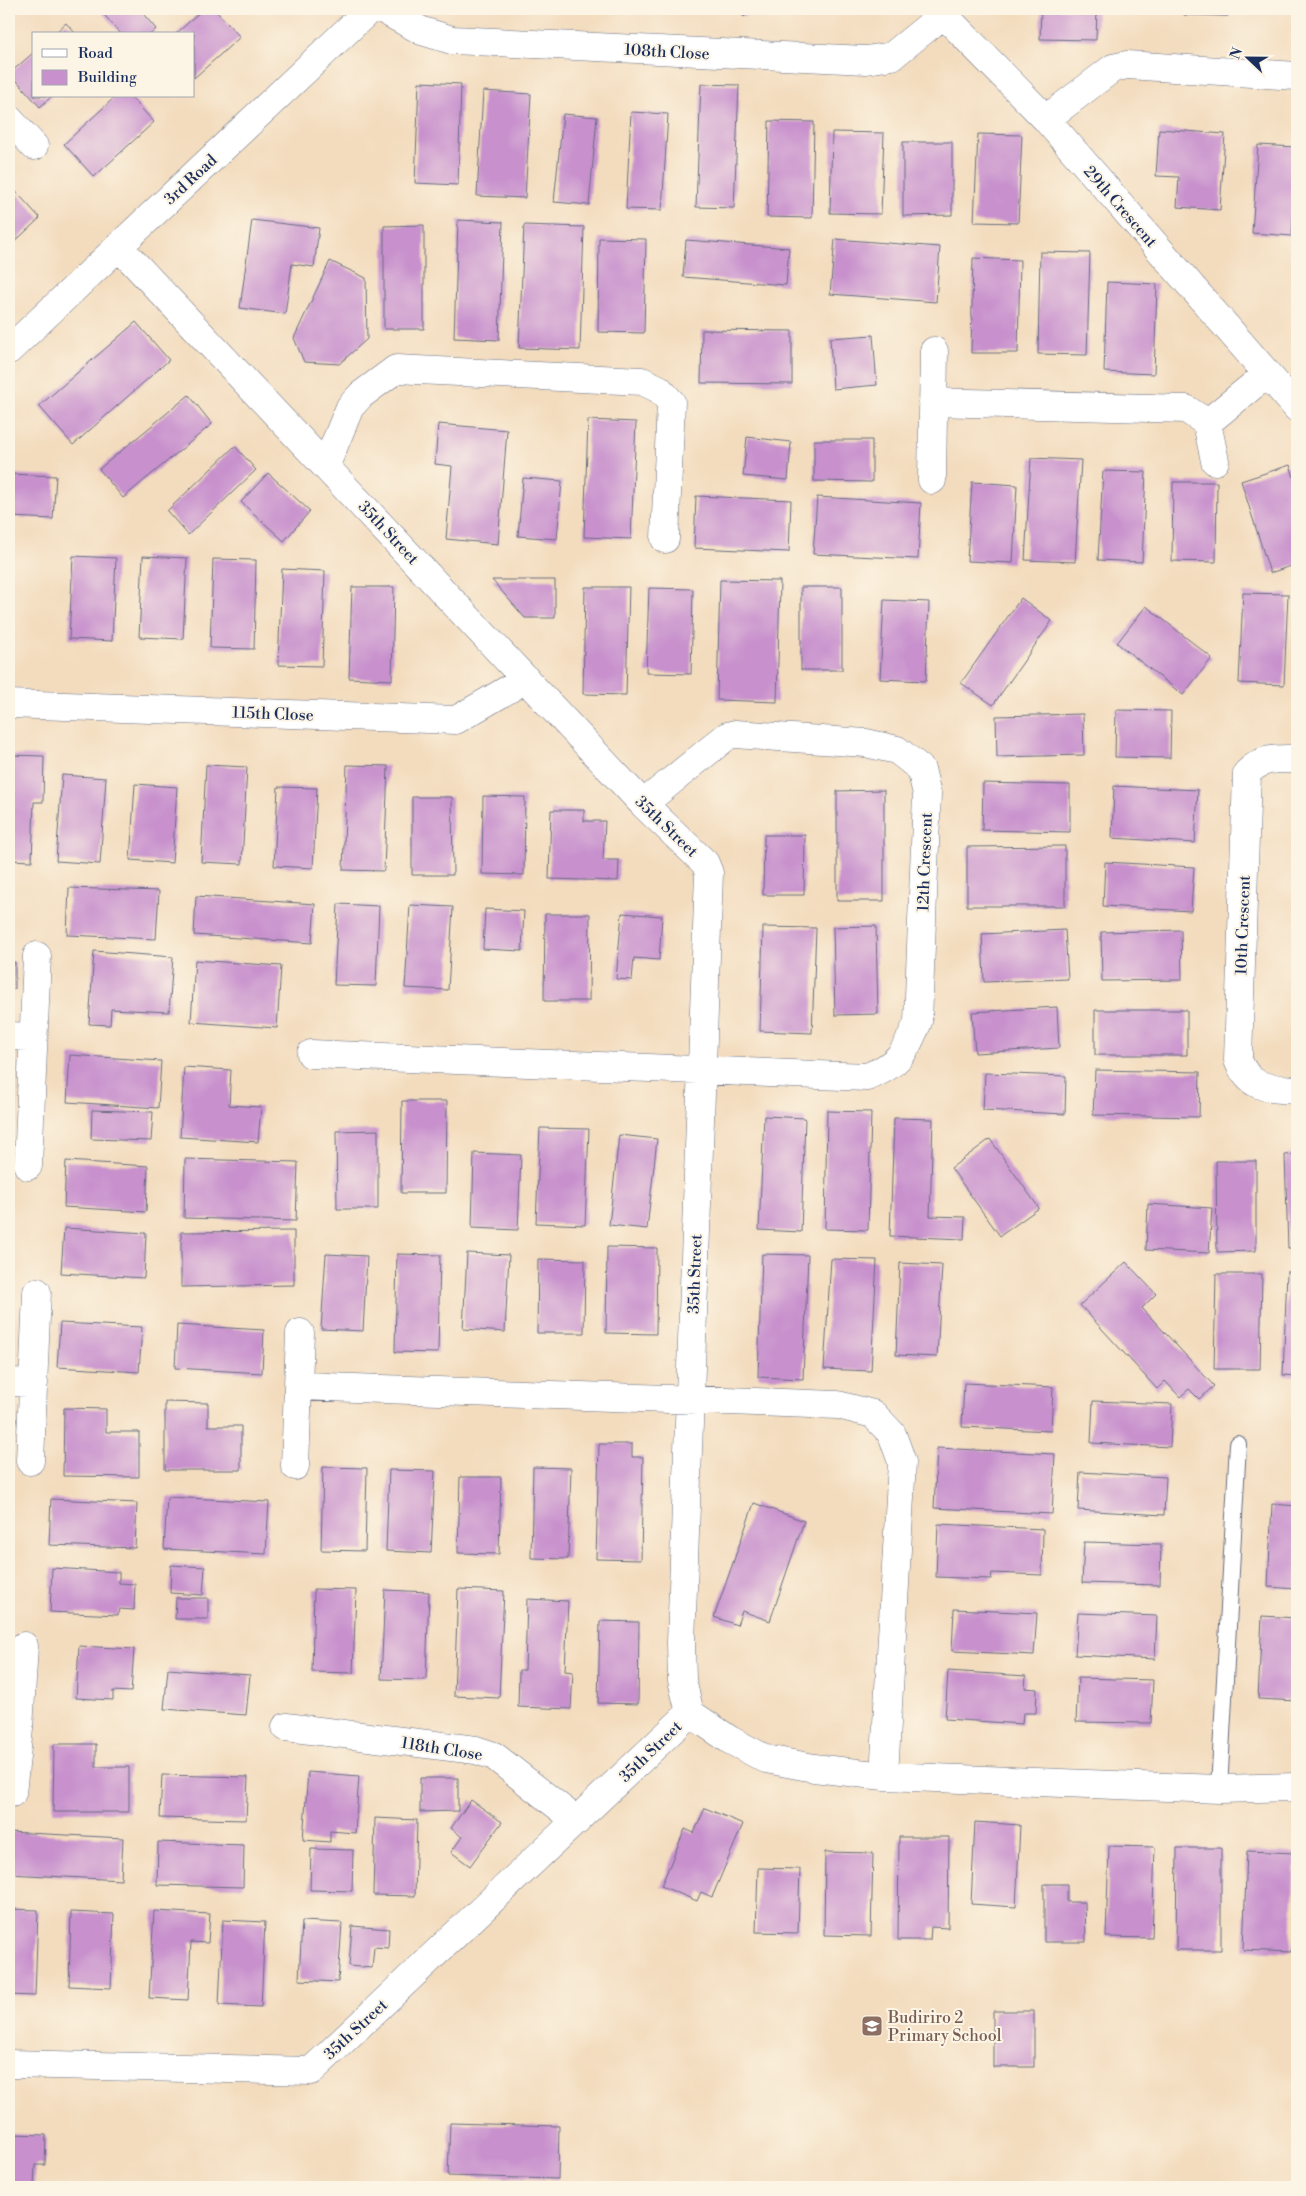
<svg xmlns="http://www.w3.org/2000/svg" width="1306" height="2196" font-family="'Libre Bodoni',serif">
  <style>
    .building { fill: #c891cd }
    .lines { fill: none; stroke-linecap: round; stroke-linejoin: round }
    .service-casing { stroke: #676c80; stroke-width: 18 }
    .minor-casing { stroke: #676c80; stroke-width: 29 }
    .service { stroke: #fff; stroke-width: 16 }
    .minor { stroke: #fff; stroke-width: 28 }
    .labels { text-anchor: middle; stroke-width: 4; stroke-linejoin: round; paint-order: stroke }
    .street-label { font-size: 16px; fill: #1b2f5e; stroke: #fcf5e5 }
    .education-label { font-size: 16px; fill: #785e54; stroke: #fcf5e5; text-anchor: start }
  </style>
  <rect width="100%" height="100%" fill="#fcf5e5"/>
  <filter id="ink" filterUnits="userSpaceOnUse"><feTurbulence type="fractalNoise" baseFrequency=".02" numOctaves="2"/><feDisplacementMap in="SourceGraphic" scale="10" xChannelSelector="R" yChannelSelector="G"/><feConvolveMatrix kernelMatrix="1 2 1 2 8 2 1 2 1" color-interpolation-filters="sRGB"/></filter>
  <filter id="wash" filterUnits="userSpaceOnUse"><feTurbulence type="fractalNoise" baseFrequency=".0096" numOctaves="4" result="noise"/><feDisplacementMap in="SourceGraphic" scale="20" xChannelSelector="R" yChannelSelector="G"/><feGaussianBlur stdDeviation="1.12" result="paint"/><feColorMatrix in="noise" values="0 0 0 0 0 0 0 0 0 0 0 0 0 0 0 0 0 1.4 0 .05"/><feComposite in="paint" operator="in"/></filter>
  <g filter="url(#wash)">
    <rect width="100%" height="100%" fill="#f3dcbe"/>
    <g id="blocks">
      <path class="building" d="M99 9H139L156 29 151 34H121Z
        M203 9H214L240 37 194 78V34H176Z
        M736 9H754L744 17Z
        M1041 9H1097L1096 40 1040 39Z
        M1184 9H1228V16L1184 15Z
        M66 23 76 34H54Z
        M34 52V96H52L40 107 10 73Z
        M419 82 461 84 458 185 415 183Z
        M701 84 739 85 734 208 696 207Z
        M483 91 531 94 525 198 477 196Z
        M116 96H130L154 122 94 177 64 144Z
        M631 112 668 114 662 210 626 209Z
        M563 114 597 117 589 205 554 202Z
        M769 121 814 122 812 218 767 217Z
        M1159 129 1225 134 1220 210 1177 207 1179 177 1156 176Z
        M832 132 884 133 881 214 830 213Z
        M978 134 1022 135 1018 223 974 222Z
        M903 142H952V215L903 216Z
        M1258 145 1297 147 1292 236 1252 233Z
        M9 184 40 218 9 247Z
        M252 220 319 228 314 267 292 264 285 314 240 308Z
        M458 220 503 222 499 340 454 338Z
        M424 225V329H384V226Z
        M524 225 584 227 580 350 519 348Z
        M599 238 646 239 644 333 598 332Z
        M835 239 940 247 936 302 830 294Z
        M686 240 789 248 786 285 683 277Z
        M1040 252 1090 253 1087 355 1038 354Z
        M973 258 1020 260 1018 353H971Z
        M330 261 366 278 367 339 339 364 304 362 294 338Z
        M1107 282 1157 284 1154 374 1104 372Z
        M136 322 169 360 73 445 39 406Z
        M702 330 792 331V384L701 383Z
        M873 335 877 385 833 389 830 338Z
        M189 395 212 424 123 498 99 469Z
        M588 420 636 422 631 539 584 537Z
        M438 424 507 430 498 544 446 539 452 466 435 464Z
        M747 437 791 442 788 480 743 476Z
        M814 440H872V482L814 481Z
        M235 446 256 470 188 535 167 511Z
        M1031 458 1081 460 1075 562 1025 560Z
        M1290 465 1297 487V564L1270 573 1241 481Z
        M1103 471 1146 472 1142 562 1098 560Z
        M268 473 310 511 284 541 241 502Z
        M9 474 56 476 53 519 9 517Z
        M523 478 562 481 557 539 518 536Z
        M972 482 1017 485 1013 563 967 561Z
        M1173 482H1217L1216 562 1172 561Z
        M696 496 791 500 789 552 694 548Z
        M817 497 921 503 918 559 813 554Z
        M73 556 116 558 112 641 69 639Z
        M143 556 187 558 183 639 139 637Z
        M213 559 256 560 254 649 210 648Z
        M282 569 325 571 322 666 278 665Z
        M492 580H555V618H525Z
        M720 580 780 581 777 702 717 700Z
        M352 587H394L392 680 349 678Z
        M585 587H629L626 695 583 694Z
        M801 587H842V670H801Z
        M649 588 693 589 691 674 646 673Z
        M1243 593 1288 594 1284 685 1239 683Z
        M1021 598 1052 621 993 705 961 683Z
        M884 600 929 602 926 681 880 679Z
        M1146 606 1212 658 1183 695 1117 643Z
        M1116 710 1171 711 1170 758 1115 757Z
        M1083 714 1084 755 997 757 996 716Z
        M9 755 44 756 43 802H34L32 861 9 860Z
        M206 765 247 767 242 864 201 862Z
        M347 765 388 766 384 871 343 870Z
        M62 775 106 778 100 864 56 861Z
        M983 783 1070 785V832L982 830Z
        M135 784 177 787 172 863 130 860Z
        M1114 786 1198 790 1195 843 1112 838Z
        M278 787 317 788 313 868 274 866Z
        M884 790V901H837V791Z
        M483 796 525 797 524 875 482 874Z
        M412 797H452L453 875H412Z
        M551 810H584V821H605L603 860H619L618 881 549 879Z
        M764 835H805L804 895H763Z
        M1065 846V906H967V847Z
        M1105 862 1194 867 1191 911 1103 906Z
        M69 888 159 891 156 939 67 935Z
        M196 896 315 904 312 943 194 935Z
        M338 904 379 906 376 986 334 985Z
        M410 905 453 907 448 990 405 988Z
        M485 909 524 911 522 951 483 949Z
        M622 913 662 916 659 960 634 958 632 980 616 979Z
        M545 914H590L589 1001H544Z
        M876 926 878 1014 835 1015 833 927Z
        M763 927 816 928 812 1033 760 1031Z
        M1065 930 1068 979 984 982 982 934Z
        M1181 930 1182 980 1102 981 1101 932Z
        M94 951 173 957 169 1012 111 1009 110 1025 89 1024Z
        M195 960 281 966 277 1028 191 1022Z
        M9 962H15V989H9Z
        M1057 1007 1059 1048 975 1053 972 1012Z
        M1095 1010H1187V1055H1095Z
        M70 1055 161 1061 158 1108 67 1102Z
        M184 1067 231 1070 229 1105 261 1107 258 1142 180 1137Z
        M1095 1070 1200 1072 1199 1117 1093 1115Z
        M985 1073 1066 1076 1065 1114 983 1110Z
        M402 1101H447L446 1193H401Z
        M92 1110 153 1112 151 1141 91 1139Z
        M827 1111 871 1112 868 1230 825 1229Z
        M764 1116 805 1118 801 1232 759 1230Z
        M894 1118 933 1119 930 1216 965 1217 964 1239 890 1236Z
        M540 1128 589 1129 585 1225 536 1223Z
        M378 1130V1209H337L336 1131Z
        M619 1135 657 1139 647 1229 609 1225Z
        M990 1139 1039 1208 1000 1236 951 1168Z
        M474 1153 521 1155 518 1230 472 1228Z
        M1297 1154V1248H1288L1285 1155Z
        M185 1159 298 1162 296 1221 184 1218Z
        M66 1161 148 1166 146 1212 64 1207Z
        M1216 1161H1256V1251L1217 1252Z
        M1148 1204 1212 1208 1209 1253 1146 1250Z
        M64 1228 146 1233 144 1278 61 1273Z
        M294 1231V1285L181 1287V1232Z
        M607 1247 657 1248 656 1334 606 1333Z
        M467 1253 509 1255 505 1332 463 1329Z
        M326 1254 367 1256 363 1331 321 1329Z
        M397 1254 440 1255 438 1353 395 1352Z
        M762 1254 808 1255 803 1379 758 1377Z
        M538 1259 585 1260 584 1333H537Z
        M831 1259 877 1260 871 1371 824 1369Z
        M1126 1262 1156 1294 1142 1308 1214 1386 1199 1399 1189 1389 1180 1397 1165 1381 1157 1389 1080 1305Z
        M900 1263 942 1265 937 1357 896 1355Z
        M1287 1272H1297V1376L1283 1375Z
        M1216 1274H1262L1260 1369H1214Z
        M60 1323 142 1327 139 1372 57 1367Z
        M177 1325 264 1330 262 1373 175 1368Z
        M964 1383 1053 1387 1051 1431 962 1427Z
        M1093 1401 1172 1404 1170 1447 1091 1443Z
        M165 1402 208 1403V1426H241V1470H165Z
        M64 1408 106 1409V1432H139V1477L63 1476Z
        M599 1444H632V1457H643L641 1560 596 1559Z
        M937 1448 1055 1454 1052 1514 934 1508Z
        M323 1467 367 1468 365 1551 321 1550Z
        M533 1467 571 1468 568 1559 531 1558Z
        M389 1470 435 1471 431 1553 386 1551Z
        M1080 1472 1166 1477 1164 1515 1078 1510Z
        M460 1477H501L499 1554 458 1553Z
        M167 1497 269 1502 266 1554 164 1549Z
        M51 1499 137 1503 135 1548 49 1545Z
        M754 1503 804 1521 770 1621 742 1611 737 1625 714 1617Z
        M1272 1504 1297 1506V1589L1268 1587Z
        M938 1524 1043 1529 1042 1575 992 1573 991 1579 936 1577Z
        M1084 1542 1161 1544 1160 1585 1082 1583Z
        M171 1565 205 1567 203 1595 170 1593Z
        M52 1568 119 1572V1583L135 1584 134 1610 119 1609 118 1615 50 1612Z
        M314 1589 356 1590 353 1673 312 1672Z
        M458 1589 504 1591 499 1698 454 1696Z
        M385 1590 429 1592 426 1680 381 1679Z
        M176 1598H208V1619H175Z
        M527 1599 568 1601 565 1671 573 1672 571 1709 518 1707 519 1670H525Z
        M954 1609 1037 1613 1034 1655 952 1651Z
        M1078 1613 1157 1616 1155 1659 1075 1655Z
        M1262 1616 1297 1618V1701L1258 1699Z
        M600 1621 639 1622 638 1704 598 1703Z
        M79 1646 134 1649 131 1692 113 1691V1700L76 1698Z
        M168 1669 250 1675 246 1715 164 1709Z
        M948 1671 1026 1676 1025 1688 1037 1689 1036 1713H1023L1022 1724 945 1719Z
        M1078 1678 1153 1680 1151 1723 1076 1722Z
        M54 1744H96V1767H129V1812H53Z
        M308 1772 359 1776 355 1833 330 1831V1842L303 1840Z
        M162 1775 248 1777 246 1820 160 1818Z
        M420 1778H458V1811L420 1812Z
        M471 1800 502 1822 470 1866 451 1852 462 1837 451 1828Z
        M705 1808 743 1824 712 1897 701 1892 697 1901 661 1886 685 1829 694 1833Z
        M375 1818 417 1820 415 1896 373 1895Z
        M975 1822 1020 1825 1016 1907 971 1904Z
        M9 1832 123 1838 121 1880 9 1874Z
        M899 1837H949L948 1928 931 1927 930 1940H898Z
        M158 1842 244 1845 243 1887 157 1885Z
        M1109 1846 1155 1847 1152 1938 1106 1937Z
        M1177 1848H1221V1950H1176Z
        M311 1849 353 1850 352 1891 310 1890Z
        M1247 1851 1295 1853 1291 1952 1243 1950Z
        M825 1852 873 1853 871 1936 824 1935Z
        M758 1868 800 1869 798 1933 756 1932Z
        M1044 1884H1067V1902H1085L1086 1942H1044Z
        M9 1909 38 1910 35 1996 9 1995Z
        M154 1911 210 1914 208 1943 191 1942 188 2000 149 1998Z
        M71 1912 114 1914 111 1988 69 1986Z
        M223 1920 265 1922 261 2007 219 2005Z
        M302 1921 342 1923 338 1982 299 1980Z
        M352 1926 389 1929 388 1948 374 1947 372 1968 349 1966Z
        M993 2011H1034V2067H993Z
        M450 2123 559 2126 558 2179 448 2176Z
        M9 2134 46 2135 45 2165H35L34 2187H9Z"/>
    </g>
  </g>
  <g filter="url(#ink)">
    <use href="#blocks" fill-opacity="0" stroke="#676c80" stroke-width="1"/>
    <g class="lines">
      <g class="service-casing">
        <path id="service" d="M1219 1789 1238 1444"/>
      </g>
      <g class="minor-casing">
        <path id="minor" d="M382 9 422 31 452 40 866 60 892 56 944 14
          M938 9 1046 119 1297 408
          M9 119 34 146
          M1046 119 1113 68 1127 65 1297 76
          M119 247 643 804 705 863 709 873 681 1643 682 1680 690 1713
          M9 350 370 9
          M933 402 1186 409 1207 423 1215 461
          M1207 423 1267 374
          M326 465 350 407 361 395 396 369 642 381 659 389 671 402 665 539
          M932 480 934 351
          M9 704 456 720 526 679
          M1297 759C1275 759 1263 757 1247 773L1238 1060C1250 1090 1269 1088 1297 1090
          M9 1036 34 1037
          M311 1054 867 1077C900 1064 904 1053 918 1022L927 794 921 769 897 750 866 743 735 734 727 736 643 804
          M28 1166 37 956
          M9 1382 34 1383
          M298 1386 838 1405 873 1414 892 1434 902 1462 884 1776
          M30 1461 37 1292
          M295 1466 300 1333
          M690 1713 730 1740 766 1759 814 1768 884 1776 1219 1789 1297 1787
          M286 1727 476 1750 494 1756 577 1821
          M12 1793 19 1729 24 1646
          M9 2064 311 2071 690 1713"/>
      </g>
      <use href="#service" class="service"/>
      <use href="#minor" class="minor"/>
    </g>
  </g>
  <defs>
    <g id="school-square" transform="scale(1.125)"><rect x="-9" y="-9" width="18" height="18" rx="4" fill="#8d6e63" stroke="#fcf5e5"/><path d="M0-5L7-2L0 1L-7-2ZM-4 1L0 2.5L4 1V4Q0 6-4 4Z" fill="#fff"/></g>
  </defs>
  <g fill-rule="evenodd">
    <use href="#school-square" x="872" y="2026"/>
  </g>
  <g class="labels">
    <g class="street-label">
      <text transform="translate(667 51) rotate(3)" y="6">108th Close</text>
      <text transform="translate(190 179) rotate(-43)" y="6">3rd Road</text>
      <text transform="translate(1121 206) rotate(49)" y="6">29th Crescent</text>
      <text transform="translate(389 532) rotate(47)" y="6">35th Street</text>
      <text transform="translate(273 713) rotate(2)" y="6">115th Close</text>
      <text transform="translate(667 826) rotate(44)" y="6">35th Street</text>
      <text transform="translate(924 862) rotate(-88)" y="6">12th Crescent</text>
      <text transform="translate(1242 925) rotate(-88)" y="6">10th Crescent</text>
      <text transform="translate(694 1274) rotate(-88)" y="6">35th Street</text>
      <text transform="translate(442 1748) rotate(9)" y="6">118th Close</text>
      <text transform="translate(650 1751) rotate(-44)" y="6">35th Street</text>
      <text transform="translate(355 2029) rotate(-43)" y="6">35th Street</text>
    </g>
    <g class="education-label">
      <text x="888" y="2023">Budiriro 2<tspan x="888" dy="18">Primary School</tspan></text>
    </g>
  </g>
  <rect width="1306" height="2196" fill="none" stroke="#fcf5e5" stroke-width="30"/>
  <rect x="32" y="32" width="162" height="65" fill="#fcf5e5" stroke="#a2a6af"/>
  <rect x="42" y="49" width="25" height="8" fill="#ffffff" stroke="#a2a6af"/>
  <text x="78" y="58" font-size="15" fill="#1b2f5e">Road</text>
  <rect x="42" y="70" width="25" height="15" fill="#c891cd" stroke="#a2a6af"/>
  <text x="78" y="82" font-size="15" fill="#1b2f5e">Building</text>
  <g transform="translate(1248 58) rotate(292)" stroke="#fcf5e5" stroke-width="4" paint-order="stroke">
  <path d="M0-4L9 19L0 12L-9 19Z" fill="#1b2f5e"/>
  <text y="-8" font-size="14" font-weight="bold" text-anchor="middle" fill="#1b2f5e">N</text>
  </g>
</svg>
